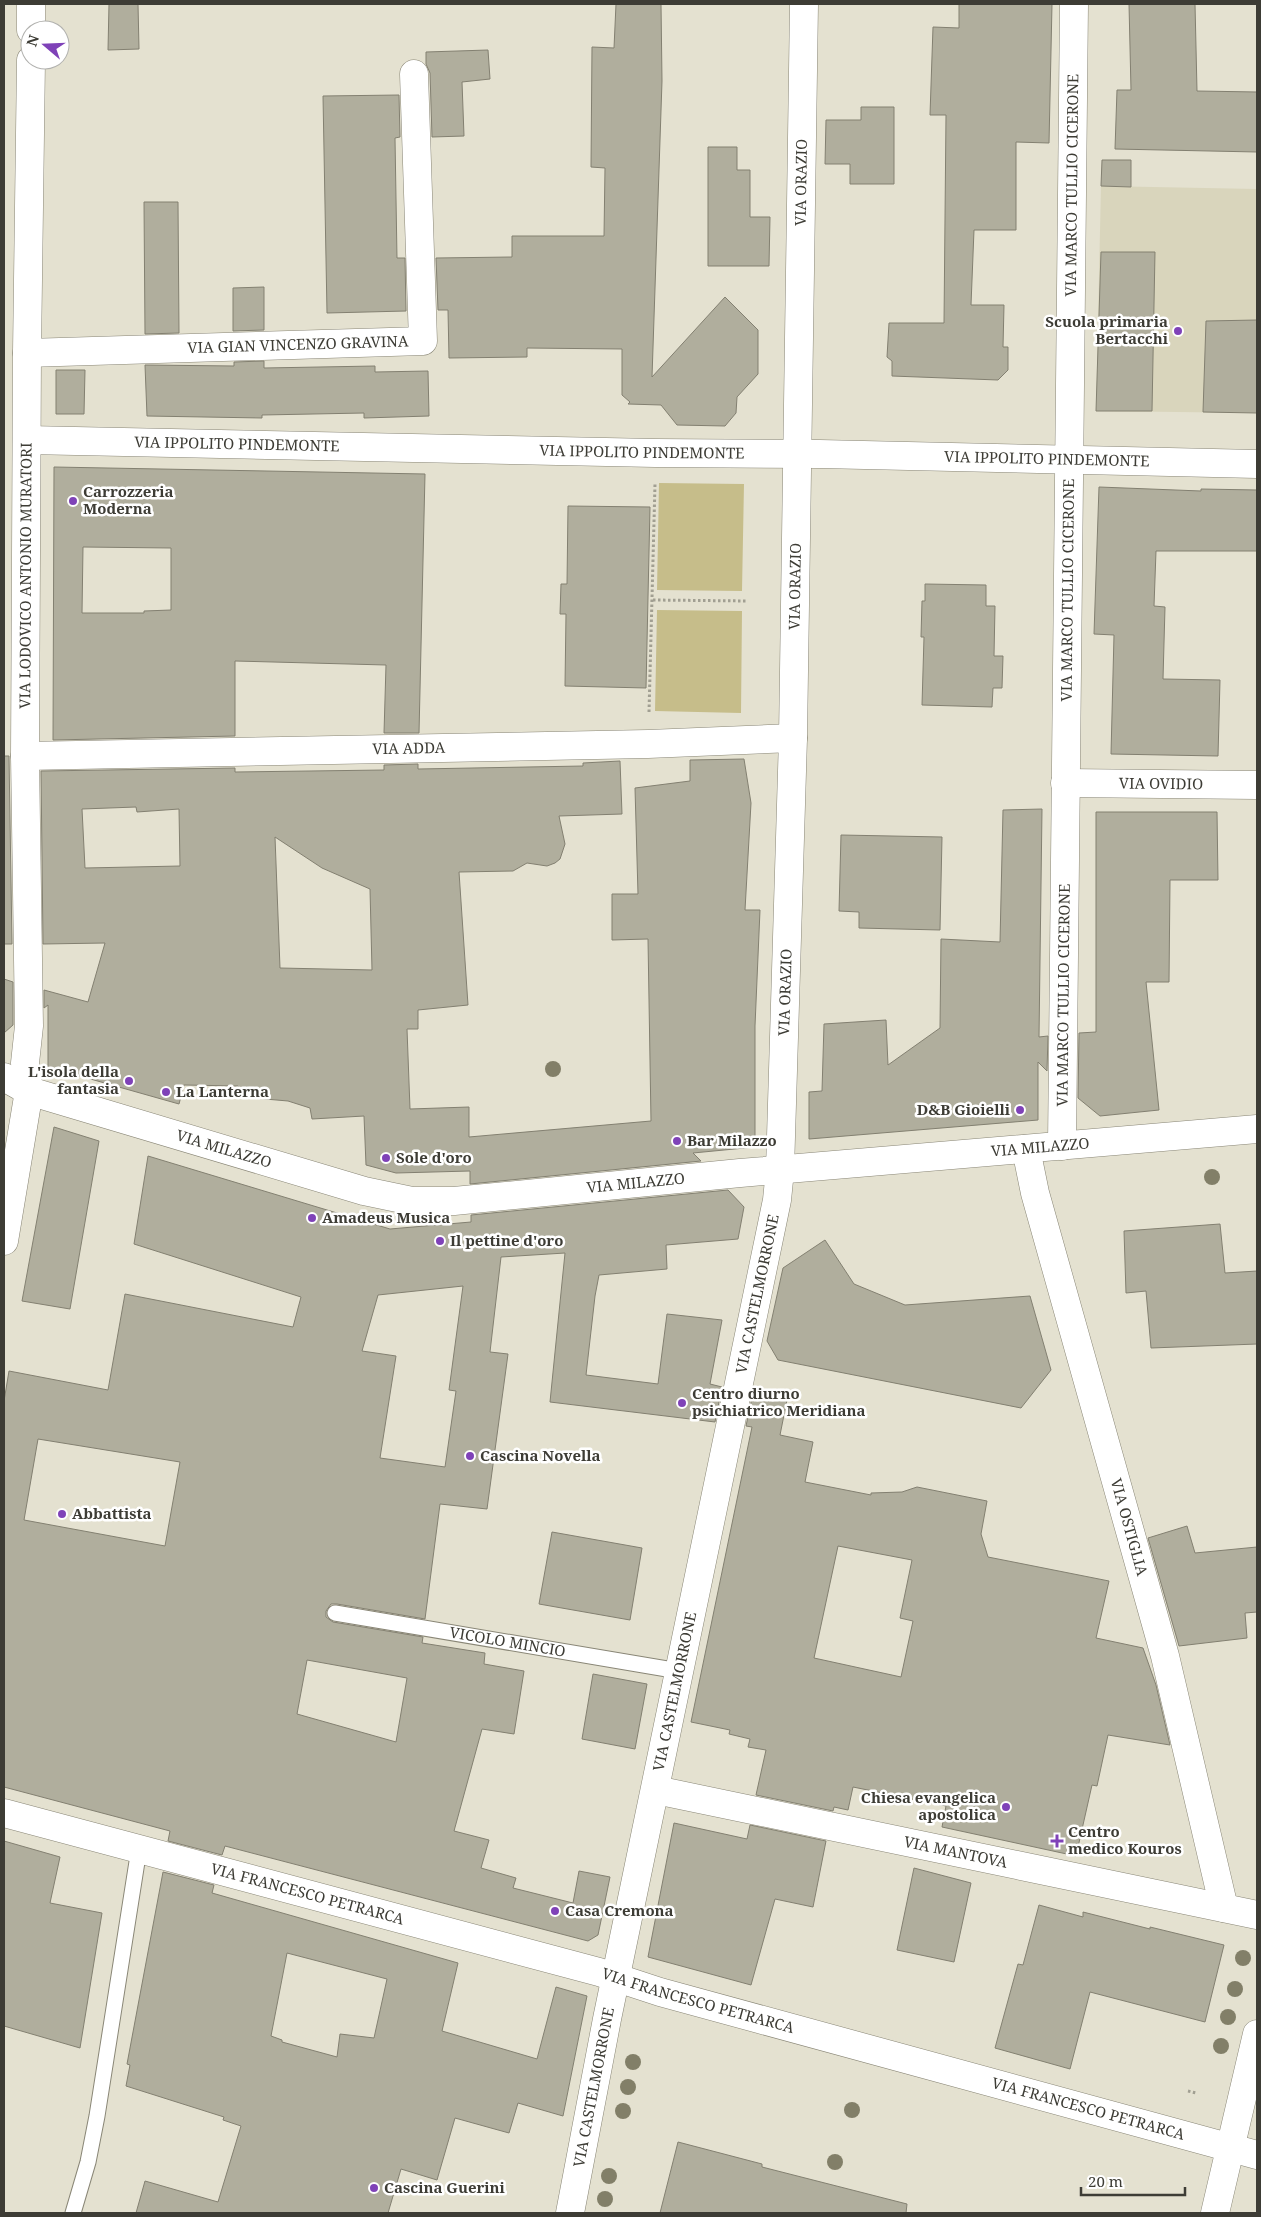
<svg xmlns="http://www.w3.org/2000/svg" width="1261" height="2217" font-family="'Noto Serif',serif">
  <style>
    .built { fill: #d9d5bc }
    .green { fill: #c6bd8a }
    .building { fill: #b0ae9d; stroke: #838071; fill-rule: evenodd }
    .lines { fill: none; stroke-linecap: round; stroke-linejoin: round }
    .service-casing { stroke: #898676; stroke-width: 17 }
    .minor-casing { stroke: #898676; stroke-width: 29 }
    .secondary-casing { stroke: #898676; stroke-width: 29 }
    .path { stroke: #a19f92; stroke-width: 3; stroke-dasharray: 2.5 2.5; stroke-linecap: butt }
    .service { stroke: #fff; stroke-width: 15 }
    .minor { stroke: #fff; stroke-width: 28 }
    .secondary { stroke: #fff; stroke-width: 28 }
    .tree { fill: #827f68 }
    .poi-dot { fill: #7f42b8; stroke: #fff; stroke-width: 2 }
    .labels { text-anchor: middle; stroke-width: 5; stroke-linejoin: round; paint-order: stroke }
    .street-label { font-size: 15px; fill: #3d3c35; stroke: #fff }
    .poi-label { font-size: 15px; font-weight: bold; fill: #3d3c35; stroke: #fff; text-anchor: start }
  </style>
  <rect width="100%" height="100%" fill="#e4e1d0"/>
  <path class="built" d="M1101 186 1257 189V413L1096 411Z"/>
  <path class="green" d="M659 483 744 484 742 591 657 590Z
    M657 610 742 611 741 713 655 711Z"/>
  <path class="building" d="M109 4H138L139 49 108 50Z
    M616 4H661L662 81 652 377 725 297 758 330V374L737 397 736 413 725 426 677 425 661 405 628 404 630 402 622 395V349L527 348V357L449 358 448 310H438L436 258 512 257V236H604L605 168 591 167 592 47 614 48Z
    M959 4H1052L1049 143 1016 142V230H974L971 305H1004L1003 347H1008V370L998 380 892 376V361L887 357 889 323H944L946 115H930L933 27 959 28Z
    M1129 4H1195L1197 91 1257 92V152L1115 149 1117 90H1131Z
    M488 50 490 79 462 82 464 136 432 137 430 73 426 64V52Z
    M399 95 400 137 395 138 397 258H405L406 311 327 313 323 96Z
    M861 107H894V184H850V164H825L826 120H861Z
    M708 147H737V170H750V217H770L769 266H708Z
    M1102 160H1131V187L1101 186Z
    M144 202H178L179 333 145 334Z
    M1101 252H1155L1152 411H1096Z
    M264 287V330L233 331V288Z
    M1257 320V413L1203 412 1206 321Z
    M264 361V368L375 366V372L428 371 429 416 364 418V413L262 415V418L147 416 145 365 234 366V362Z
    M56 370H85L84 414H56Z
    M54 467 425 474 419 733H384L386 665 235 661V736L53 740ZM83 547 171 548V610L144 611V613H82Z
    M1099 487 1201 491V489L1257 490V551H1156L1154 606 1165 607 1163 679 1220 680 1218 756 1111 754 1114 635 1094 634Z
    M568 506 650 507 646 688 565 686 566 614H560L561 584H567Z
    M925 584 986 585V606H995L994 656H1003L1002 688H993L992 707 922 705 924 637H921L922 601H925Z
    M4 756H9L12 944H4Z
    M744 759 751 803 745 910H760L755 1026V1147L693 1153 701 1161 470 1184V1171L396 1173 366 1165 364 1116 312 1119 310 1108 288 1101 242 1097 238 1086 184 1085 179 1104 48 1067V1005L44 1008V990L88 1002 105 943 43 944 41 771 235 768V772L384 770V765L418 764V769L583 766V763L620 761 622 814 559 816 565 844 560 859 555 863 547 866 527 863 513 871 459 872 468 1005 418 1010V1029H407L410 1109 469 1107V1137L651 1121 648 939 612 940V894H638L635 788 690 781V760ZM136 807 137 812 179 809 180 866 85 868 82 809ZM275 837 322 868 370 889 372 970 280 968Z
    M1042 809 1039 1037 1048 1036 1047 1071 1038 1062V1120L809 1139V1092L822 1091 824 1024 886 1020 888 1065 940 1028 941 939 1000 942 1003 810Z
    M1096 812H1217L1218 880H1170L1169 982H1146L1159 1110 1100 1116 1078 1098 1079 1033 1096 1032Z
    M841 835 942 837 940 930 859 928V912L839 911Z
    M4 979 13 982V1025L4 1033Z
    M54 1127 99 1141 70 1309 22 1301Z
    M148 1156 390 1229 471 1222V1215L728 1190 744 1207 738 1239 666 1245 667 1269 599 1275 595 1296 586 1375 658 1384 667 1314 722 1320 710 1384 722 1387 715 1422 550 1402 565 1253 501 1257 490 1352 508 1354 487 1509 440 1504 425 1619 337 1604H331L326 1611V1617L333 1622 423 1637 422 1643 485 1653 484 1664 524 1671 514 1734 482 1729 454 1831 489 1840 481 1868 516 1878 513 1888 573 1903 579 1871 610 1877 598 1935 588 1941 225 1846 222 1855 168 1841 170 1831 4 1787V1401L9 1371 108 1390 125 1294 293 1327 301 1297 134 1244ZM463 1286 449 1390 456 1391 445 1467 380 1458 396 1356 362 1351 378 1295ZM38 1439 180 1462 165 1546 24 1520ZM307 1660 407 1678 396 1742 297 1714Z
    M1220 1224 1225 1273 1257 1271V1344L1151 1348 1146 1291 1126 1293 1124 1231Z
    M825 1240 854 1284 905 1305 1030 1296 1051 1370 1021 1408 778 1360 767 1341 783 1268Z
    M753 1393 787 1400 780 1435 813 1442 805 1482 871 1495V1493L902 1492 917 1487 987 1501 981 1534 988 1557 1109 1581 1096 1638 1143 1648 1156 1685 1170 1745 1108 1735 1097 1786 1092 1785 1076 1856 942 1827 946 1806 853 1787 848 1810 834 1807 833 1811 756 1795 766 1750 748 1747 750 1739 729 1734 730 1730 691 1722 752 1427 746 1426ZM838 1546 912 1560 900 1618 913 1621 901 1677 814 1658Z
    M1187 1526 1195 1553 1257 1547V1612L1245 1613 1247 1638 1179 1646 1148 1538Z
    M552 1532 642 1548 630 1620 539 1604Z
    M593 1674 647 1684 635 1749 582 1739Z
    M674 1823 747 1839 750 1825 826 1841 813 1907 775 1899 751 1985 648 1957Z
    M4 1841 60 1857 50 1903 102 1913 80 2048 4 2026Z
    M914 1868 971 1883 954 1962 897 1950Z
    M163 1872 214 1885 212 1893 458 1963 442 2031 537 2059 556 1987 587 1996 563 2116 518 2103 509 2133 455 2118 437 2180 401 2169 388 2213H136L145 2181 218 2202 241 2126 223 2120 224 2117 126 2086 130 2065 127 2064ZM287 1953 387 1979 374 2038 340 2034 337 2057 282 2042V2040L271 2036Z
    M1039 1905 1083 1917V1912L1150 1929V1927L1224 1945 1205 2022 1090 1992 1070 2069 995 2048 1018 1964 1023 1965Z
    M678 2142 762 2164V2167L907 2204 906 2213H660Z"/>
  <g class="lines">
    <g class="service-casing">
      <g id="service">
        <path id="s1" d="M335 1613 679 1671"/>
        <path d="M73 2213 88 2162 97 2116 139 1849"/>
      </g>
    </g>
    <g class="minor-casing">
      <g id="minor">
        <path d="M31 30V4"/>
        <path id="s2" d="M27 353 423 341 414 74"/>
        <path id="s3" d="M27 440 655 453 820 454 1257 464"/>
        <path id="s4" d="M25 756 648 744 793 738"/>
        <path id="s5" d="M1065 783 1257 785"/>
        <path id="s6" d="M4 1077 29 1091 364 1191 412 1201H454L740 1173 1257 1129"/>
        <path id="s7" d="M1062 1146 1074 4"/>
        <path id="s8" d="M1026 1149 1035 1193 1165 1656 1224 1908"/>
        <path id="s9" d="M4 1241 29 1091 25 1063 29 1026 25 756 27 353 31 60"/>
        <path id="s10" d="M656 1790 1257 1915"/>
        <path id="s11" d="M4 1813 599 1972 660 1992 1257 2155"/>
        <path id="s12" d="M570 2213 607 2019 777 1200 780 1170 793 738 804 4"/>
      </g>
    </g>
    <g class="secondary-casing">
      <path id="secondary" d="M1215 2213 1257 2034"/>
    </g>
    <path class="path" d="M653 600 748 601
      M649 712 655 484
      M1188 2091 1196 2093"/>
    <use href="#service" class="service"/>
    <use href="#minor" class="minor"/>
    <use href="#secondary" class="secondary"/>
  </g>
  <g class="tree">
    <circle cx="553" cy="1069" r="8"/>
    <circle cx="1212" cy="1177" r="8"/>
    <circle cx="1243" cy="1958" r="8"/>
    <circle cx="1235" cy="1989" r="8"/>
    <circle cx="1228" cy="2017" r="8"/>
    <circle cx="1221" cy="2046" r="8"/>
    <circle cx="633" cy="2062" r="8"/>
    <circle cx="628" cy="2087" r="8"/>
    <circle cx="852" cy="2110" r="8"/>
    <circle cx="623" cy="2111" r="8"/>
    <circle cx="835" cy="2162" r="8"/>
    <circle cx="609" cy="2176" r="8"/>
    <circle cx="605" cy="2199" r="8"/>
  </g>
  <g class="poi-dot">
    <circle cx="1178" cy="331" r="5"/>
    <circle cx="73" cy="501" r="5"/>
    <circle cx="129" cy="1081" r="5"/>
    <circle cx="166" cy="1092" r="5"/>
    <circle cx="1020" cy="1110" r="5"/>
    <circle cx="677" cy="1141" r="5"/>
    <circle cx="386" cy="1158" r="5"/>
    <circle cx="312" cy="1218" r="5"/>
    <circle cx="440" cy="1241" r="5"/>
    <circle cx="682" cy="1403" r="5"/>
    <circle cx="470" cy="1456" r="5"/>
    <circle cx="62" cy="1514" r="5"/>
    <circle cx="1006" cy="1807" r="5"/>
    <path d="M1054.5 1833.5h5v5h5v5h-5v5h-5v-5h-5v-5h5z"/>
    <circle cx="555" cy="1911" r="5"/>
    <circle cx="374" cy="2188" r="5"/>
  </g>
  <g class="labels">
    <g class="street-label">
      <text dy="5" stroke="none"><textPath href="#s12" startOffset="2052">VIA ORAZIO</textPath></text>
      <text dy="5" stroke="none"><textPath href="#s7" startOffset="961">VIA MARCO TULLIO CICERONE</textPath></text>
      <text dy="5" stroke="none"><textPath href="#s2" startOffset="271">VIA GIAN VINCENZO GRAVINA</textPath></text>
      <text dy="5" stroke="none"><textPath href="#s3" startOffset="210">VIA IPPOLITO PINDEMONTE</textPath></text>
      <text dy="5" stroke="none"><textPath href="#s3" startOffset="615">VIA IPPOLITO PINDEMONTE</textPath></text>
      <text dy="5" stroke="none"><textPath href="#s3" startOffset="1020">VIA IPPOLITO PINDEMONTE</textPath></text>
      <text dy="5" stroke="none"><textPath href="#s9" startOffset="668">VIA LODOVICO ANTONIO MURATORI</textPath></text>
      <text dy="5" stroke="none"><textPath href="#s12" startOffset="1648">VIA ORAZIO</textPath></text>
      <text dy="5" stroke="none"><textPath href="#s7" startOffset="556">VIA MARCO TULLIO CICERONE</textPath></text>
      <text dy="5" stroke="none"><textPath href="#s4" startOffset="384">VIA ADDA</textPath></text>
      <text dy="5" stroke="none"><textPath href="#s5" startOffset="96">VIA OVIDIO</textPath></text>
      <text dy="5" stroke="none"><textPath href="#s12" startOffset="1242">VIA ORAZIO</textPath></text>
      <text dy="5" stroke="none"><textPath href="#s7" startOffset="151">VIA MARCO TULLIO CICERONE</textPath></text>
      <text dy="5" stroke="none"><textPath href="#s6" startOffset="1058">VIA MILAZZO</textPath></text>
      <text dy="5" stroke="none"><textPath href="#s6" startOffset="232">VIA MILAZZO</textPath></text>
      <text dy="5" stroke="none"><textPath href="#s6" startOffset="652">VIA MILAZZO</textPath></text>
      <text dy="5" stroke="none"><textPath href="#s12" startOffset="938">VIA CASTELMORRONE</textPath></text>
      <text dy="5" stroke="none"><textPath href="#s8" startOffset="392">VIA OSTIGLIA</textPath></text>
      <text dy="5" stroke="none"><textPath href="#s1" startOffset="175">VICOLO MINCIO</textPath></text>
      <text dy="5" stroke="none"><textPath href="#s12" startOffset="532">VIA CASTELMORRONE</textPath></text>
      <text dy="5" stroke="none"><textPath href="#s10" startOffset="306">VIA MANTOVA</textPath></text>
      <text dy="5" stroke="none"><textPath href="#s11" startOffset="314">VIA FRANCESCO PETRARCA</textPath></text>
      <text dy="5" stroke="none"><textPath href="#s11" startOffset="719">VIA FRANCESCO PETRARCA</textPath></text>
      <text dy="5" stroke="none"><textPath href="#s12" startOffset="128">VIA CASTELMORRONE</textPath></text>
      <text dy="5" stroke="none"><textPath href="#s11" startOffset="1124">VIA FRANCESCO PETRARCA</textPath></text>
    </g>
    <g class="poi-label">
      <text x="1168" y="327" text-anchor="end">Scuola primaria<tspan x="1168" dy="17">Bertacchi</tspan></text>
      <text x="83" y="497">Carrozzeria<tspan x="83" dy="17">Moderna</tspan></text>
      <text x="119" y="1077" text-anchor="end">L'isola della<tspan x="119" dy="17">fantasia</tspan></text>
      <text x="176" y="1097">La Lanterna</text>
      <text x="1010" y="1115" text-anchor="end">D&amp;B Gioielli</text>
      <text x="687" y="1146">Bar Milazzo</text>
      <text x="396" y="1163">Sole d'oro</text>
      <text x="322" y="1223">Amadeus Musica</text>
      <text x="450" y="1246">Il pettine d'oro</text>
      <text x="692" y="1399">Centro diurno<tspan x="692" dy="17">psichiatrico Meridiana</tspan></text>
      <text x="480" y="1461">Cascina Novella</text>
      <text x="72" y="1519">Abbattista</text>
      <text x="996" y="1803" text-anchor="end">Chiesa evangelica<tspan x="996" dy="17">apostolica</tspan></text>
      <text x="1068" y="1837">Centro<tspan x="1068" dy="17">medico Kouros</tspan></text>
      <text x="565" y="1916">Casa Cremona</text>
      <text x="384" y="2193">Cascina Guerini</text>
    </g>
  </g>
  <rect width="1261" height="2217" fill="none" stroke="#3d3c35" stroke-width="10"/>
  <g transform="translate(45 45) rotate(289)"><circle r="24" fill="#ffffff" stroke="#b1b1ae"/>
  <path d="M0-4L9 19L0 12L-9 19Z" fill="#7f42b8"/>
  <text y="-8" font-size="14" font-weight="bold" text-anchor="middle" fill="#3d3c35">N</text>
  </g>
  <path d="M1081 2187v8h104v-8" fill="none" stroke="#3d3c35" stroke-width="2.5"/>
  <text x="1088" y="2187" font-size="15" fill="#3d3c35" stroke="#ffffff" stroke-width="4" paint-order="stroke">20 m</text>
</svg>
